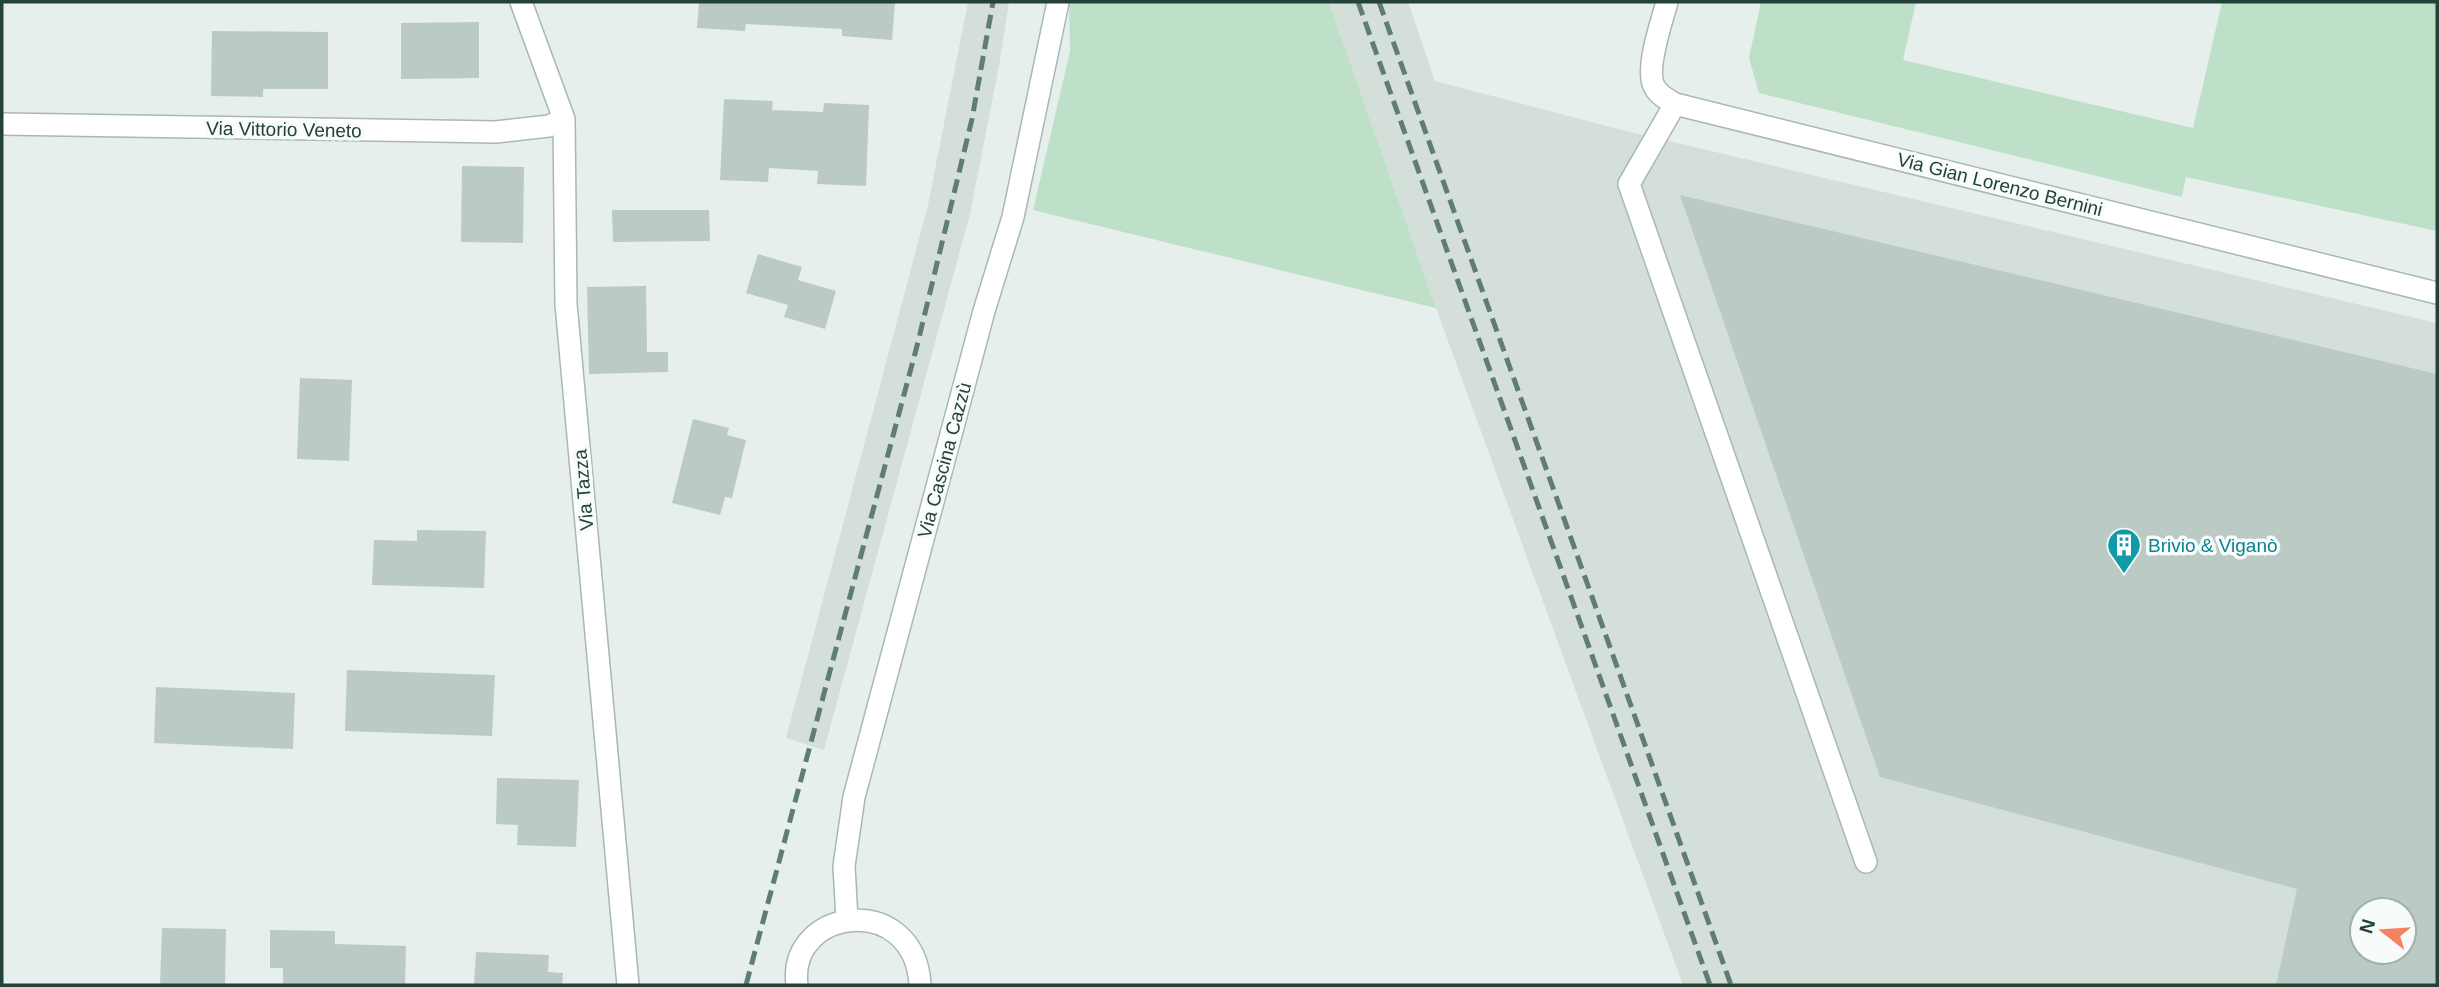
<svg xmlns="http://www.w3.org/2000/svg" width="2439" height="987" font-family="Helvetica,sans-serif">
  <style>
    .built { fill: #d4dfda; fill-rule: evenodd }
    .green { fill: #bfe0c8 }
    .building { fill: #bbcac4; fill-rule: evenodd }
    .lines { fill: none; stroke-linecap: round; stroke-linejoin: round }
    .minor-casing { stroke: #a8b8b2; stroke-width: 24 }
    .minor { stroke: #fff; stroke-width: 21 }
    .rail { stroke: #5f7d75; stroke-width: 5; stroke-dasharray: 14 7; stroke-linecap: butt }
    .labels { text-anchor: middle; stroke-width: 7; stroke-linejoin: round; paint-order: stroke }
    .street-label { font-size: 19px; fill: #24423a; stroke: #f7fbf9 }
    .culture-label { font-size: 19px; fill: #0d838f; stroke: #f7fbf9; text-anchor: start }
  </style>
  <rect width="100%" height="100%" fill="#e6efeb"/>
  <path class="built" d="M968 2H1009L999 66 970 214 824 750 786 738 928 205Z
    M1329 2H1408L1435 81 1618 129 2437 323V985H1683L1436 308ZM2362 910H2404V952H2362Z"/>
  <path class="green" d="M1069 2H1329L1436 308 1033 210 1070 51Z
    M1761 2H1916L1903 60 2193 128 2222 2H2437V231L2186 177 2182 197 1759 93 1749 58Z"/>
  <path class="building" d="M699 2H895L892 40 842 36V29L746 24 745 31 697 28Z
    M479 22V78L401 79V23Z
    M212 31 328 32V89H263V97L211 96Z
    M724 99 773 101 772 110 823 112 824 103 869 105 866 186 817 184 818 171 769 168 768 182 720 180Z
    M462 166 524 167 523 243 461 242Z
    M1680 195 2437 374V985H2276L2297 889 1880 777ZM2362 910H2404V952H2362Z
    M612 210H709L710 241 613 242Z
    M758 254 802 267 798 280 836 291 825 329 784 317 788 305 746 293Z
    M646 286 647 352H668V372L589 374 587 287Z
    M300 378 352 380 349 461 297 459Z
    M693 419 729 428 727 435 746 440 732 498 725 497 720 515 672 503Z
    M417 530 486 531 484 588 372 585 374 540 417 541Z
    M347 670 495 675 492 736 345 731Z
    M156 687 295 693 293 749 154 743Z
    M497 778 579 780 576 847 517 845 518 825 496 824Z
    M162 928 226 929 225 985H160Z
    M270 930 335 931V944L406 946 405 985H283V968H270Z
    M476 952 549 955 548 972 563 973 562 985H474Z"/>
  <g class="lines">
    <g class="minor-casing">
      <path id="minor" d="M521 2 564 119 566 304 628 985
        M1667 2C1662 21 1645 68 1654 86 1658 95 1667 99 1675 104L2437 293
        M1675 104 1629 184 1866 862
        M2 124 496 132 549 126 564 119
        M847 920 844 866 854 797 984 311 1013 217 1058 2
        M797 985C787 907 915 891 920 985"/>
    </g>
    <use href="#minor" class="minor"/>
    <path class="rail" d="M1358 2 1710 985
      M1379 2 1731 985
      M746 985 917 346 972 119 993 2"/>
  </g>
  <defs>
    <g id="building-pin" transform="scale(1.75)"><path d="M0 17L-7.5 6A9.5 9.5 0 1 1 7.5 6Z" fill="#0f9aa8" stroke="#f7fbf9"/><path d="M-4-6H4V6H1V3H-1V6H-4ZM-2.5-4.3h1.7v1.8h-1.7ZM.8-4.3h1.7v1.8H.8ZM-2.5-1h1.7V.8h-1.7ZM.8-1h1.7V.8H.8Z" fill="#fff"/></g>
  </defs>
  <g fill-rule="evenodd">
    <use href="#building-pin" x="2124" y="545"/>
  </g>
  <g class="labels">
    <g class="street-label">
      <text transform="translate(284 129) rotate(1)" y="7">Via Vittorio Veneto</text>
      <text transform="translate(2000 184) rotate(14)" y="7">Via Gian Lorenzo Bernini</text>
      <text transform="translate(944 460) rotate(-75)" y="7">Via Cascina Cazzù</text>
      <text transform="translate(583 490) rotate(-95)" y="7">Via Tazza</text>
    </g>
    <g class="culture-label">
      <text x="2148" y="552">Brivio &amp; Viganò</text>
    </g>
  </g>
  <rect width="2439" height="987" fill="none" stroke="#24423a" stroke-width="7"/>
  <g transform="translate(2383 931) rotate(287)"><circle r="33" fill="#f7fbf9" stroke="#a3b1ad" stroke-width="2"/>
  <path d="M0-5L12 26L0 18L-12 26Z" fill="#f4845f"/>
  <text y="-10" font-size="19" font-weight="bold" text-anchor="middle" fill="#24423a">N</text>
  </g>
</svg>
